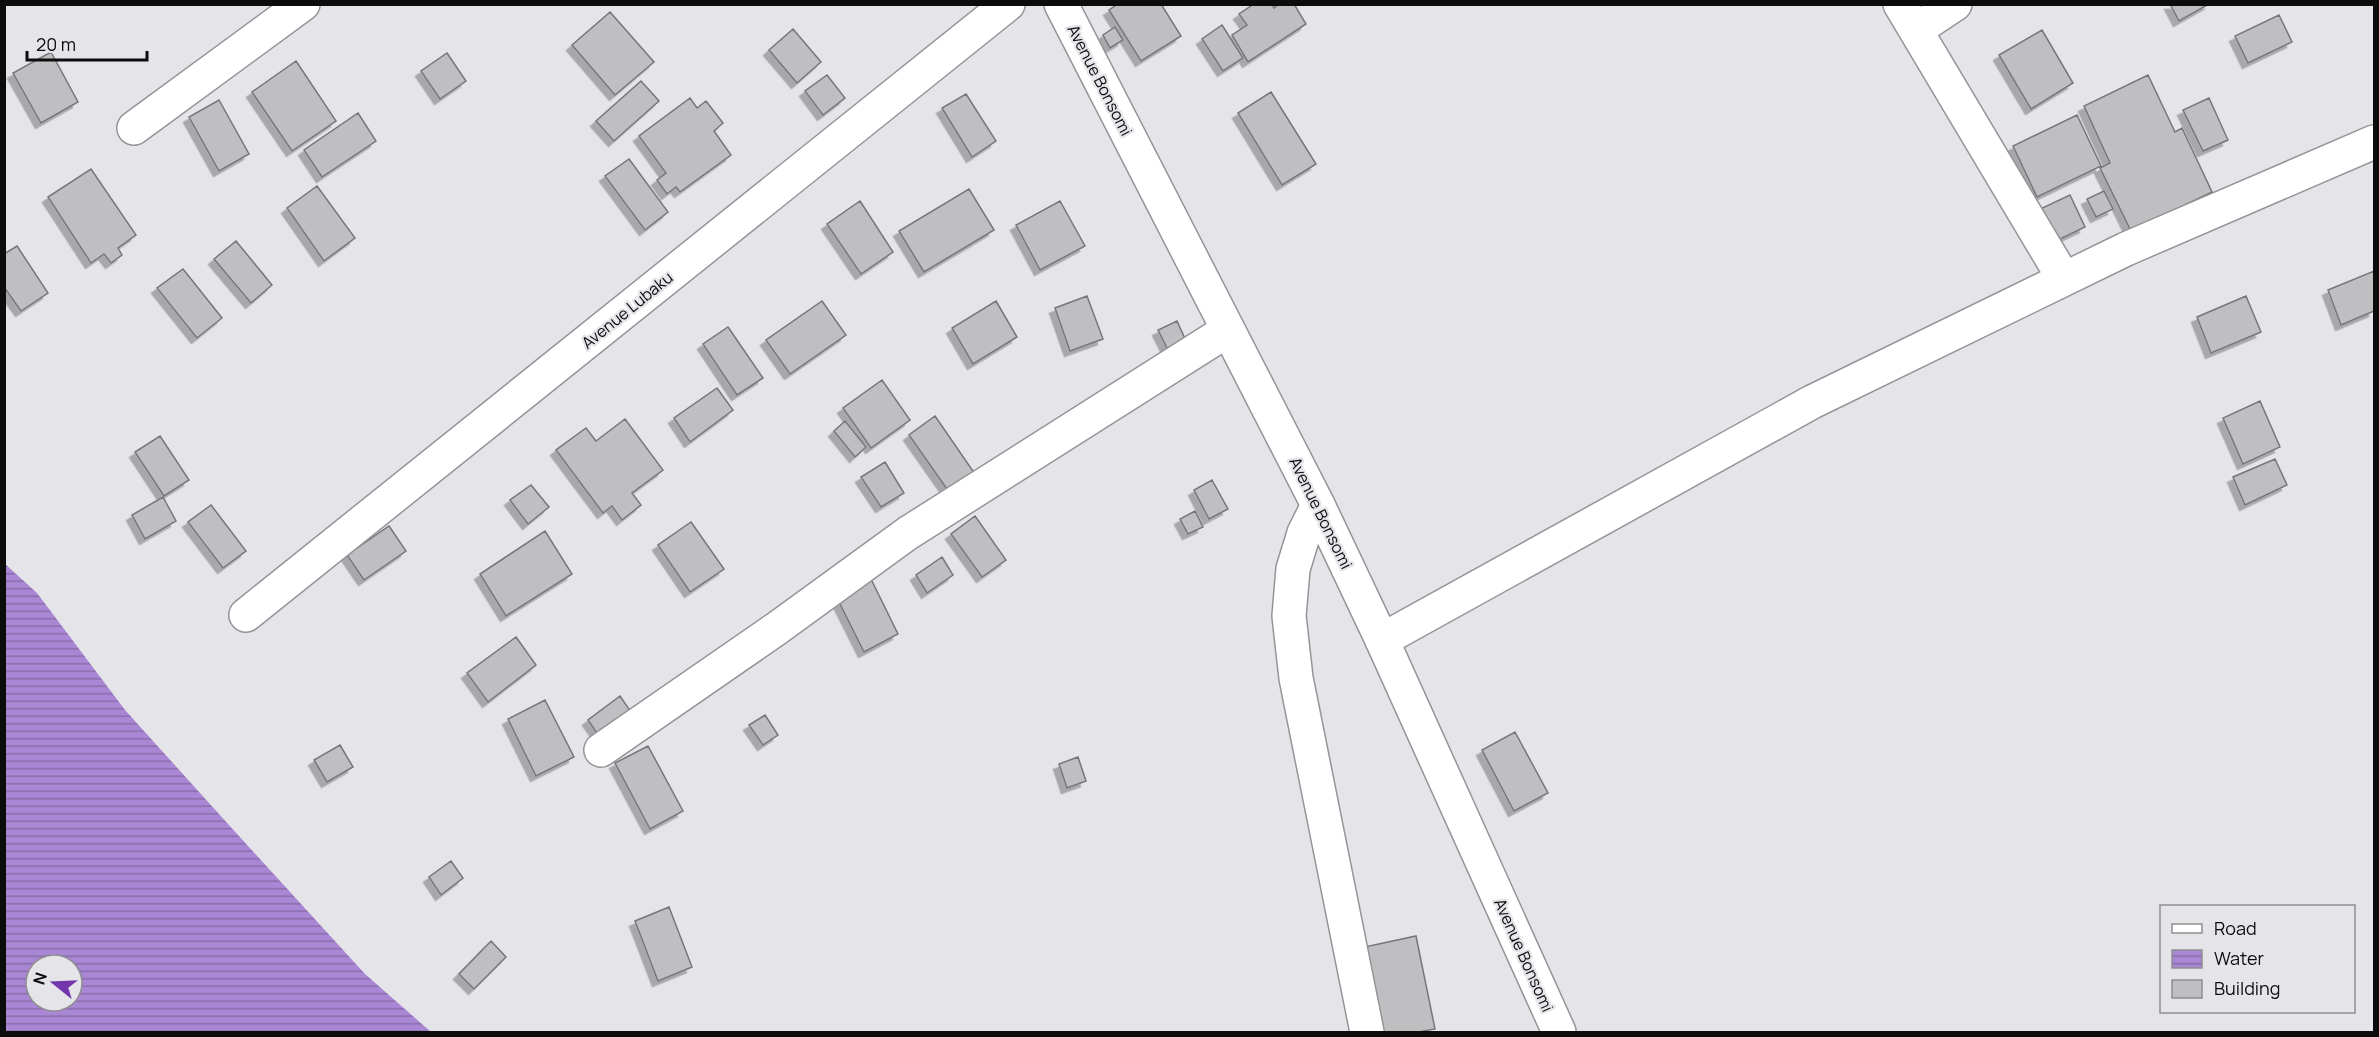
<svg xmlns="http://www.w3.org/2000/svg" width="2379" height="1037" font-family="Manrope,sans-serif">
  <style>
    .water { fill: url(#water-rules); fill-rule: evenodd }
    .building { fill: #bfbec1; stroke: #78767a; stroke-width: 1.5; filter: url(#shadow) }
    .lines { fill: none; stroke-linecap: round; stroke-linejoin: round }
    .minor-casing { stroke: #969498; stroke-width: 36 }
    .major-casing { stroke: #969498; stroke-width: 36 }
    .minor { stroke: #fff; stroke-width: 33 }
    .major { stroke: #fff; stroke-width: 33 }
    .labels { text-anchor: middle; stroke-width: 4.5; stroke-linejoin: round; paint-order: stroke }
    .street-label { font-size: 16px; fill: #0c0c0d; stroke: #e5e4e8 }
  </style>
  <defs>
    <pattern id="water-rules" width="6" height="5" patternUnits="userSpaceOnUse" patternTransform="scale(1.5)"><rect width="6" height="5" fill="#aa87d4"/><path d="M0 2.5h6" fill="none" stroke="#896daa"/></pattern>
    <filter id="shadow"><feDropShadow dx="-5.5" dy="5.5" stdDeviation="0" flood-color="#0004"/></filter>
  </defs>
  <rect width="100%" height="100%" fill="#e5e4e8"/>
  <path class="water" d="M4 563 37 593 125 710 228 824 365 974 431 1032H5ZM36 965H72V1001H36Z"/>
  <path class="building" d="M1118 4H1161L1181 36 1141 61 1109 10Z
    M1254 4H1272L1274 8 1279 4H1294L1306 24 1248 62 1232 35 1247 25 1239 14Z
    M2170 4H2209L2179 21Z
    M610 12 654 62 615 95 572 45Z
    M2279 15 2292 42 2248 63 2235 36Z
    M1222 25 1243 58 1223 71 1202 39Z
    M1115 27 1123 40 1110 48 1103 35Z
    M793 29 821 62 797 83 769 50Z
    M2042 30 2073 83 2031 109 1999 55Z
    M51 52 78 102 41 123 13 73Z
    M447 53 466 81 440 99 421 71Z
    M296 61 336 121 292 151 252 92Z
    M827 75 845 98 823 115 805 91Z
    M2148 75 2175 132 2182 128 2212 192 2131 231 2100 168 2110 163 2084 106Z
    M641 81 659 101 614 141 596 121Z
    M1271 92 1316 164 1282 185 1238 113Z
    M966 94 996 141 972 157 942 108Z
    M690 98 697 108 706 101 723 123 714 131 731 155 680 192 676 187 667 194 657 180 666 173 639 136Z
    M2209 98 2228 140 2203 151 2183 110Z
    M219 100 249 154 219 171 189 117Z
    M358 113 376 141 322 177 304 150Z
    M2077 115 2101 166 2037 197 2013 146Z
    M629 159 668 212 645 230 605 176Z
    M91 169 136 235 118 248 122 255 111 263 104 254 91 263 48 197Z
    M317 186 355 238 324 261 287 208Z
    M969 189 994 230 924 272 899 231Z
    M2104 191 2113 209 2096 217 2087 199Z
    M2070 195 2085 227 2054 242 2038 210Z
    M860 201 893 252 861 274 827 224Z
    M1060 201 1085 246 1040 270 1016 225Z
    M236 241 272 285 251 303 214 259Z
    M17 246 48 293 21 311 4 287V254Z
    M183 269 222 318 197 338 157 288Z
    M2374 271V311L2341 325 2328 290Z
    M1087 296 1103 339 1070 351 1055 308Z
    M2246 296 2261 332 2211 353 2197 317Z
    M822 301 846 335 790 374 766 340Z
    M996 301 1017 337 973 364 952 328Z
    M1177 321 1186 341 1168 350 1158 330Z
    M728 327 763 378 737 395 703 344Z
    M882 380 910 420 871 448 843 408Z
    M717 388 733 410 690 442 674 418Z
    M2260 401 2280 447 2243 464 2223 418Z
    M935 416 975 474 949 492 909 435Z
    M625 419 663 470 632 493 641 505 622 520 612 506 603 513 556 450 586 428 596 441Z
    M845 421 866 447 855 457 834 431Z
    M160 436 189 480 164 496 135 452Z
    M2275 459 2287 485 2245 505 2233 477Z
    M885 462 904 493 881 507 861 477Z
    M1212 480 1228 509 1209 519 1194 490Z
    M531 485 549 507 528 524 510 500Z
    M163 497 176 521 145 539 132 515Z
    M211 505 246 551 223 568 188 522Z
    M1195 511 1203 527 1188 534 1180 519Z
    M975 516 1006 560 982 577 951 534Z
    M691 522 724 569 690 592 658 545Z
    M389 526 406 551 364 580 347 555Z
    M545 531 572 574 506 616 480 574Z
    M942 557 953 575 927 593 916 575Z
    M869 575 898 634 864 652 834 592Z
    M516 637 536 665 488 702 467 673Z
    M620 696 633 715 601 739 588 720Z
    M545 700 574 757 536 776 508 719Z
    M765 715 778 735 763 745 749 725Z
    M1515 732 1548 793 1514 811 1482 750Z
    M340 745 353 767 327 782 314 760Z
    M648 746 683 811 650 829 615 763Z
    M1078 757 1086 781 1067 788 1059 764Z
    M451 861 463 878 441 895 429 877Z
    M669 907 692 967 658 981 635 921Z
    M1416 936 1435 1029 1418 1032H1378L1360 948Z
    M491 941 506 957 474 989 459 974Z"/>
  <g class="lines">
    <g class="minor-casing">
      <path id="minor" d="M1900 4 2064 279
        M1916 30 1955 4
        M134 128 303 4
        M1318 505 1304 533 1293 569 1289 616 1296 678 1367 1032
        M246 615 1008 4
        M1382 640 1812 402 2126 249 2374 142
        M601 750 776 629 908 533 1228 330"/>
    </g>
    <g class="major-casing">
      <path id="major" d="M1061 4 1318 505 1382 640 1559 1032"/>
    </g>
    <use href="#minor" class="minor"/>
    <use href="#major" class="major"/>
  </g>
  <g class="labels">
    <g class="street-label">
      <text transform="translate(1100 80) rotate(63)" y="6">Avenue Bonsomi</text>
      <text transform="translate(627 310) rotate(-39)" y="6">Avenue Lubaku</text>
      <text transform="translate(1321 513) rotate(64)" y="6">Avenue Bonsomi</text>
      <text transform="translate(1524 955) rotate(66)" y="6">Avenue Bonsomi</text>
    </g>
  </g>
  <rect width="2379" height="1037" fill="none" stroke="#0c0c0d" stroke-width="12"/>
  <rect x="2160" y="905" width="195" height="108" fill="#e5e4e8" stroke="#8e8e90" stroke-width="1.5"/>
  <rect x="2172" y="924" width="30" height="9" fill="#ffffff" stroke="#8e8e90" stroke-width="1.5"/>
  <text x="2214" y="935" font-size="18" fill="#0c0c0d">Road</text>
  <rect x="2172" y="950" width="30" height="18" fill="url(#water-rules)" stroke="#8e8e90" stroke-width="1.5"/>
  <text x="2214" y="965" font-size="18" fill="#0c0c0d">Water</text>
  <rect x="2172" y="980" width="30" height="18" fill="#bfbec1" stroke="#8e8e90" stroke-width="1.5"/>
  <text x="2214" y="995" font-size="18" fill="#0c0c0d">Building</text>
  <g transform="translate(54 983) rotate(288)"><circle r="28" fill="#e5e4e8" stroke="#8e8e90" stroke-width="1.5"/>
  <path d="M0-4.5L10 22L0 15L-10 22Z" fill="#7336ab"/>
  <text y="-9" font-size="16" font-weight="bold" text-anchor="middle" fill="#0c0c0d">N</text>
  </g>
  <path d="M27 51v9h120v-9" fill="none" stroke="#0c0c0d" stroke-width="3"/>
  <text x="36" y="51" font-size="18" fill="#0c0c0d" stroke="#e5e4e8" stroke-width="4.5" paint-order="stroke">20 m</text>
</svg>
